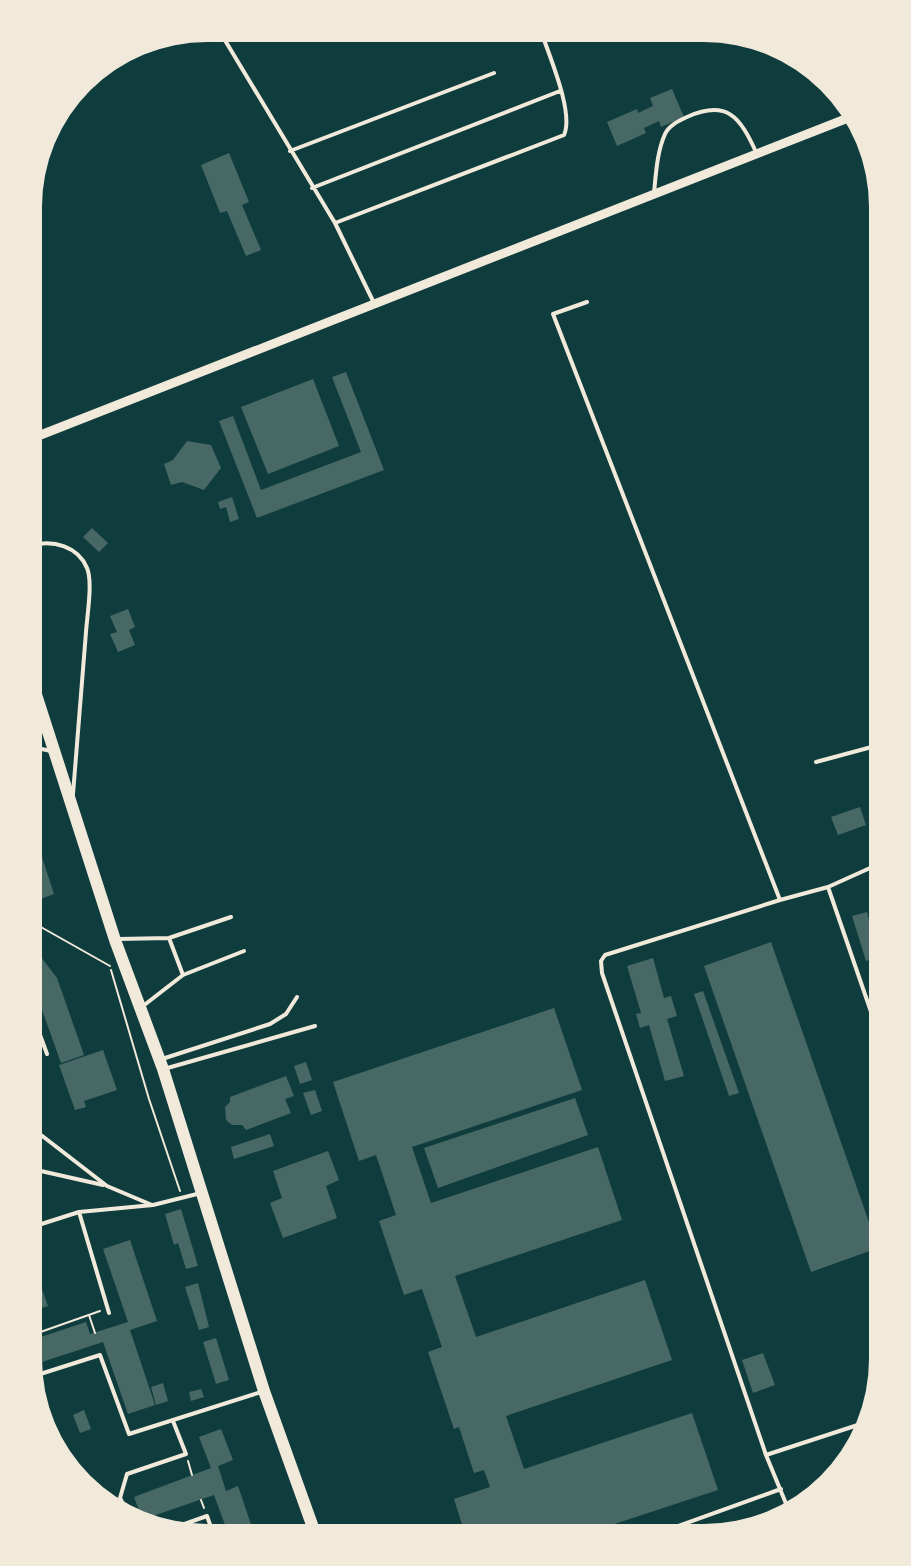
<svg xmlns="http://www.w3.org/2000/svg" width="911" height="1566" font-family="Lato,sans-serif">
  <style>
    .building { fill: #486865 }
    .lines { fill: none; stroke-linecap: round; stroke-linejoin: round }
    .path { stroke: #f1e9da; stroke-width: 2 }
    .service { stroke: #f1e9da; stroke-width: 4 }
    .tertiary { stroke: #f1e9da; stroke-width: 9 }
    .primary { stroke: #f1e9da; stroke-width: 12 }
  </style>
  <rect width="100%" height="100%" fill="#0f3d3e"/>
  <path class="building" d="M672 89 684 117 661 127 659 121 644 128 646 133 617 146 607 122 637 109 638 113 653 106 650 98Z
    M229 153 249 202 242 205 261 250 246 256 227 211 220 213 201 165Z
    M346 372 384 470 257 518 219 421 233 416 261 490 361 452 332 377Z
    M313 379 339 446 268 474 241 407Z
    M187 441 211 445 221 468 204 490 182 482 171 485 164 464 173 460Z
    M232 497 239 519 230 522 226 507 220 509 218 502Z
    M92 528 108 543 99 552 83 537Z
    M128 609 135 627 129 630 135 645 118 652 110 634 117 632 110 616Z
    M860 807 866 825 838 835 831 817Z
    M40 851 54 894 32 902V854Z
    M867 912 879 957 866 961 852 916Z
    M771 942 878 1248 811 1272 704 966Z
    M32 953 41 957 57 978 84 1055 61 1063 32 982Z
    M653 958 664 998 671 996 677 1016 667 1019 684 1076 665 1081 649 1025 640 1028 636 1014 641 1013 627 966Z
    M703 991 739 1093 729 1096 694 994Z
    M554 1008 582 1090 412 1147 431 1203 598 1147 622 1220 455 1276 476 1337 645 1280 672 1360 506 1416 524 1469 692 1413 718 1490 584 1534H465L454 1499 490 1487 484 1470 474 1473 459 1427 454 1429 428 1352 442 1347 422 1289 404 1295 379 1221 396 1215 376 1155 359 1161 333 1082Z
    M103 1050 117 1090 84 1101 86 1107 75 1110 59 1065Z
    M306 1062 312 1080 300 1084 294 1066Z
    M286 1076 294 1096 285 1099 291 1113 246 1130 242 1125H232L226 1120 225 1107 230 1102V1097Z
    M315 1090 322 1111 311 1115 303 1093Z
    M575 1098 588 1135 438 1188 424 1148Z
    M270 1134 274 1146 234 1159 231 1147Z
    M328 1151 339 1180 326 1186 337 1218 283 1238 270 1203 282 1198 273 1171Z
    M181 1209 198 1266 186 1269 178 1243 174 1245 165 1214Z
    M130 1240 157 1321 130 1330 155 1405 128 1414 103 1342 33 1365 32 1340 86 1322 90 1334 128 1322 103 1249Z
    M32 1248 37 1265 32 1267Z
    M34 1267 48 1306 32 1311V1268Z
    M198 1283 209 1327 199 1330 185 1287Z
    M216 1338 229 1380 216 1384 203 1342Z
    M763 1353 775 1385 753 1393 742 1360Z
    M163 1383 168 1401 156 1405 151 1387Z
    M201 1389 204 1397 191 1401 189 1392Z
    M84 1410 91 1429 80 1433 73 1415Z
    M221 1429 233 1460 218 1466 226 1491 238 1486 254 1533H228L214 1495 150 1517 140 1513 134 1497 211 1468 199 1437Z"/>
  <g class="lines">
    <path class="path" d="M32 922 110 966
      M111 970 149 1099 180 1191
      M89 1315 95 1333
      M32 1335 100 1311
      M188 1461 192 1475
      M201 1500 204 1508"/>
    <path class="service" d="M220 32 335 223 374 303
      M290 151 494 73
      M312 188 560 91
      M654 193C656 173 657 152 665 134 669 125 679 121 687 117 727 99 740 117 756 152
      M335 223 564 135C574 113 550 58 542 34
      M587 302 553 314 780 900 828 887 879 1035
      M33 545C53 540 78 546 87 568 93 582 87 616 86 632 82 686 77 740 73 794
      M32 747 51 751
      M816 762 879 745
      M828 887 879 864
      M169 938 183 975
      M118 939 169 938 231 917
      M143 1006 183 975 244 951
      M32 1013 47 1054
      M162 1059 270 1024 286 1014 297 997
      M164 1069 315 1026
      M32 1128 107 1186 152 1205
      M32 1169 103 1185
      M79 1212 109 1313
      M32 1227 79 1212 153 1205 201 1193
      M34 1376 100 1355 129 1434 261 1392
      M766 1455 602 973 601 961 605 955 780 900
      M124 1506 120 1498 127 1474 186 1454 173 1421
      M787 1506 766 1455 867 1422
      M173 1528 207 1516 213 1533
      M436 1534 454 1528 456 1534
      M656 1534 781 1489"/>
    <path class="tertiary" d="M33 438 848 118"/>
    <path class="primary" d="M32 682 115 940 163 1069 264 1391 315 1533"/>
  </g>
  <path d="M0 0H911V1566H0ZM207 42H704A165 165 0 0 1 869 207V1359A165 165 0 0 1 704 1524H207A165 165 0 0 1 42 1359V207A165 165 0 0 1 207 42Z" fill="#f1e9da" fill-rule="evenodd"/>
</svg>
